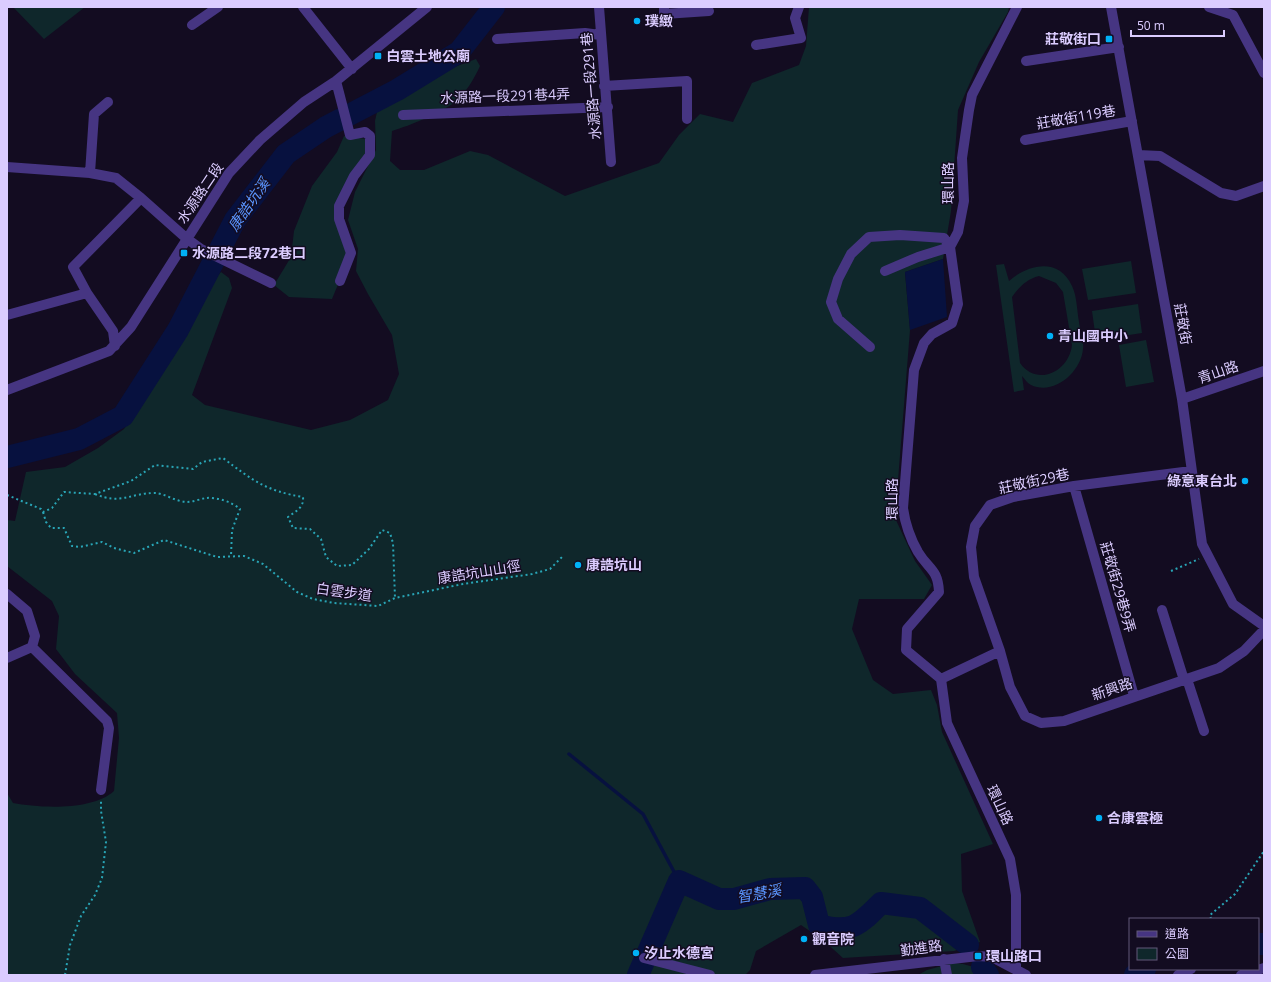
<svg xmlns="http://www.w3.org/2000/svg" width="1271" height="982" font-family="'Open Sans','Noto Sans TC',sans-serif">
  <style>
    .green { fill: #0f272b; fill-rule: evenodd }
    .water { fill: #07113f }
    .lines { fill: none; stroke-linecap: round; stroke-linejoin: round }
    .stream { stroke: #07113f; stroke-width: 3.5 }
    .river { stroke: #07113f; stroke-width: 22 }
    .path { stroke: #29a5b6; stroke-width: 2; stroke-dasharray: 2 3; stroke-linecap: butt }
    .minor { stroke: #463582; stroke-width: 10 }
    .poi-dot { fill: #00b1f7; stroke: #130c21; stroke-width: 1.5 }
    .labels { text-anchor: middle; stroke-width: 3; stroke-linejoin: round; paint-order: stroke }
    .poi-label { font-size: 14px; font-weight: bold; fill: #dbccff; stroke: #130c21; text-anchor: start }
    .street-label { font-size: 14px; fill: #dbccff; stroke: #130c21 }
    .water-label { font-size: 15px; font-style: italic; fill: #5a95ff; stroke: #130c21 }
  </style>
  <rect width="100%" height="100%" fill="#130c21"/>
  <path class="green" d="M13 7H85L44 39Z
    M809 7H1009L1008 12 979 62 958 110 951 211 943 259 905 272 910 330 895 518 915 561 932 585 924 599H859L852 629 873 680 893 694 931 690 937 705 942 732 993 844 961 854 962 891 980 942 954 951 843 958 823 940 801 925 756 951 750 970 745 975H7V793L13 803C40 808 92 811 114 791L119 738 117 713 75 674 56 649 59 616 52 601 7 566V520L15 521 26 472 65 467 98 448 124 429 163 371 211 283 221 272 229 278 232 288 192 395 205 405 311 430 350 420 388 400 399 374 392 335 368 294 356 271 358 249 348 220 355 192 376 150 375 121 377 112 449 69 476 59 480 66C474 79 466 93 455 102 439 114 411 125 392 131L390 161 400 170H424L470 151 488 155 565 196 659 163 679 135 700 114 733 122 752 83 799 65 806 46Z
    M344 136 367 139V156L336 212 351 253 332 299 289 297 274 285 291 257 294 231 312 186 337 152Z
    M1131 261 1136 293 1088 300 1082 269Z
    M1004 264 1009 281C1028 264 1059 257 1072 286 1077 296 1077 311 1079 322 1080 330 1084 340 1083 349 1081 372 1054 396 1031 385 1027 383 1025 379 1022 376L1024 390 1014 392 996 265ZM1039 276 1056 283 1063 292 1072 345C1069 372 1037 387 1020 363L1012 297C1019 287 1027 279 1039 276Z
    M1138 304 1142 333 1096 340 1092 311Z
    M1146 340 1154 382 1126 387 1119 345Z
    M953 963 963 964 1002 975H918L927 970Z"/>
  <path class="water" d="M943 259 947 317 910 330 905 272Z"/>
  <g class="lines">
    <path class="stream" d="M569 754 643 814 679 881"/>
    <path class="river" d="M7 457 79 439 123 416 178 330 235 220 286 154 326 127 397 90 459 52 494 7
      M1258 944H1264
      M982 967 988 975
      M638 975 679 881 719 899H734L770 889 805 888 812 897 819 925C852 934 859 925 881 903L920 908 968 945
      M1135 975 1145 969"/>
    <path class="path" d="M95 494C120 505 131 493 155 493 164 493 176 502 187 502 193 502 200 499 206 498 217 497 232 502 240 509L232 530 231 556
      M7 495 41 509 43 512 52 508 64 492 95 494 131 481 155 465 193 469 202 462 223 458C252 480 266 491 303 497 304 508 296 511 288 517L293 528 310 529 321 539 326 557 337 566 352 565 369 549 382 530 390 533 393 543 395 598
      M43 512 46 522 51 528H64L72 546 80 547 102 542 114 548 134 553 164 540 217 557 244 556 263 564 297 592 313 599 334 603 378 606 395 598 463 584 532 574 550 569 562 557
      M1171 571 1199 559
      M1211 919 1210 915 1235 894 1264 851
      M65 975 70 945 81 916 95 895 102 878 106 842 101 811V800"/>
    <path class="minor" d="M303 7 352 69
      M599 7 611 162
      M664 7V14L709 11
      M1111 7 1182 399 1202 544 1233 604 1264 626
      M1209 7 1233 15 1264 73
      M192 25 218 7
      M497 39 585 33 600 35
      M756 45 801 38 795 18 799 7
      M1026 61 1119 47
      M336 81 350 135 365 132 370 136V155L354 176 339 206V219L351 253 340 281
      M604 86 687 81V119
      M403 115 608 107
      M1025 140 1132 121
      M1138 155 1160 156 1221 193 1236 196 1264 186
      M7 167 90 173 116 178 141 198 186 238 201 249 271 283
      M90 173 94 114 108 102
      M7 315 87 293
      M115 346 113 331 87 293 73 267 141 198
      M870 347 838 319 831 302 838 279 851 254 869 237 900 235 944 238 950 247 918 257 885 271
      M7 390 109 351 131 327 229 173 260 140 304 102 336 81 427 7
      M1182 399 1264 371
      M1191 471 1074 486 1013 497 990 505 975 526 971 547 974 577 1000 651 1010 687 1025 716 1041 723 1064 721 1219 668 1244 651 1264 630
      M1074 486 1134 696
      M7 594 27 611 35 636 32 647 7 658
      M1162 610 1184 680
      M32 647 107 721 109 728 101 790
      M941 679 1000 651
      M1187 679 1204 731
      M644 958 710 975
      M944 959 947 975
      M1016 969V895L1010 859 947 723 941 679 906 650 907 629 939 592C938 569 929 570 918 552 910 538 905 523 903 508L914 370 924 343 932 334 952 323 958 304 950 247 958 232 964 201 962 158 969 110 972 95 1017 7
      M815 975 978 956 992 957 1026 975
      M1178 975 1191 969
      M1241 975 1264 968"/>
  </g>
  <g class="poi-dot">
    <circle cx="637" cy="21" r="4"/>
    <rect x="1105" y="35" width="8" height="8" rx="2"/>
    <rect x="374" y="52" width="8" height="8" rx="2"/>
    <rect x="180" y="249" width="8" height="8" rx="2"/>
    <circle cx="1050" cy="336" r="4"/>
    <circle cx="1245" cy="481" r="4"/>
    <circle cx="578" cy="565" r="4"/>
    <circle cx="1099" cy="818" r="4"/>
    <circle cx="804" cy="939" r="4"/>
    <circle cx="636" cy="953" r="4"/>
    <rect x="974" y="952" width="8" height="8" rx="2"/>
  </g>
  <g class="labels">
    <g class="poi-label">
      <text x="645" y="26">璞緻</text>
      <text x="1101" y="44" text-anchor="end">莊敬街口</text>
      <text x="386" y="61">白雲土地公廟</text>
      <text x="192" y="258">水源路二段72巷口</text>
      <text x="1058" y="341">青山國中小</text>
      <text x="1237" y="486" text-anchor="end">綠意東台北</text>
      <text x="586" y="570">康誥坑山</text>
      <text x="1107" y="823">合康雲極</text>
      <text x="812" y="944">觀音院</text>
      <text x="644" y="958">汐止水德宮</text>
      <text x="986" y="961">環山路口</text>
    </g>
    <g class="street-label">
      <text transform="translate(591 86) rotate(-95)" y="5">水源路一段291巷</text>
      <text transform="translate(505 96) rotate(-2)" y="5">水源路一段291巷4弄</text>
      <text transform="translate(1076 117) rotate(-10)" y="5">莊敬街119巷</text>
      <text transform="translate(948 183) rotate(-90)" y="5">環山路</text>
      <text transform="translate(200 193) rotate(-56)" y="5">水源路二段</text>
      <text transform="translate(1183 324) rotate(80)" y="5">莊敬街</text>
      <text transform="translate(1218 372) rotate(-19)" y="5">青山路</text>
      <text transform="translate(1034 481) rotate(-12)" y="5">莊敬街29巷</text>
      <text transform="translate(892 499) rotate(-90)" y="5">環山路</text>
      <text transform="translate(479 572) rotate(-9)" y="5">康誥坑山山徑</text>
      <text transform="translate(1118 587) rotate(74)" y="5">莊敬街29巷9弄</text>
      <text transform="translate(344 592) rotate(8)" y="5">白雲步道</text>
      <text transform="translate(1112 689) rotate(-19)" y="5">新興路</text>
      <text transform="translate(1000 805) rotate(65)" y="5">環山路</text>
      <text transform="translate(921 948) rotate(-8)" y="5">勤進路</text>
    </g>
    <g class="water-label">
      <text transform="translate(249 205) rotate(-55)" y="5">康誥坑溪</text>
      <text transform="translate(759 894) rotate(-10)" y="5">智慧溪</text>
    </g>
  </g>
  <rect width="1271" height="982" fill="none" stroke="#dbccff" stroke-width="16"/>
  <rect x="1129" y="918" width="130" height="52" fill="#130c21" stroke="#63597a"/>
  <rect x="1137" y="931" width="20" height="6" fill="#463582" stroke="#63597a"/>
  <text x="1165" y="938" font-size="12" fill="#dbccff">道路</text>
  <rect x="1137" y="948" width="20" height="12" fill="#0f272b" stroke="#63597a"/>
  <text x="1165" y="958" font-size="12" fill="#dbccff">公園</text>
  <path d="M1131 30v6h93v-6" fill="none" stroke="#dbccff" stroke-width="2"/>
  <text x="1137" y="30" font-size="12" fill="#dbccff" stroke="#130c21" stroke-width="3" paint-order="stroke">50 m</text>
</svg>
